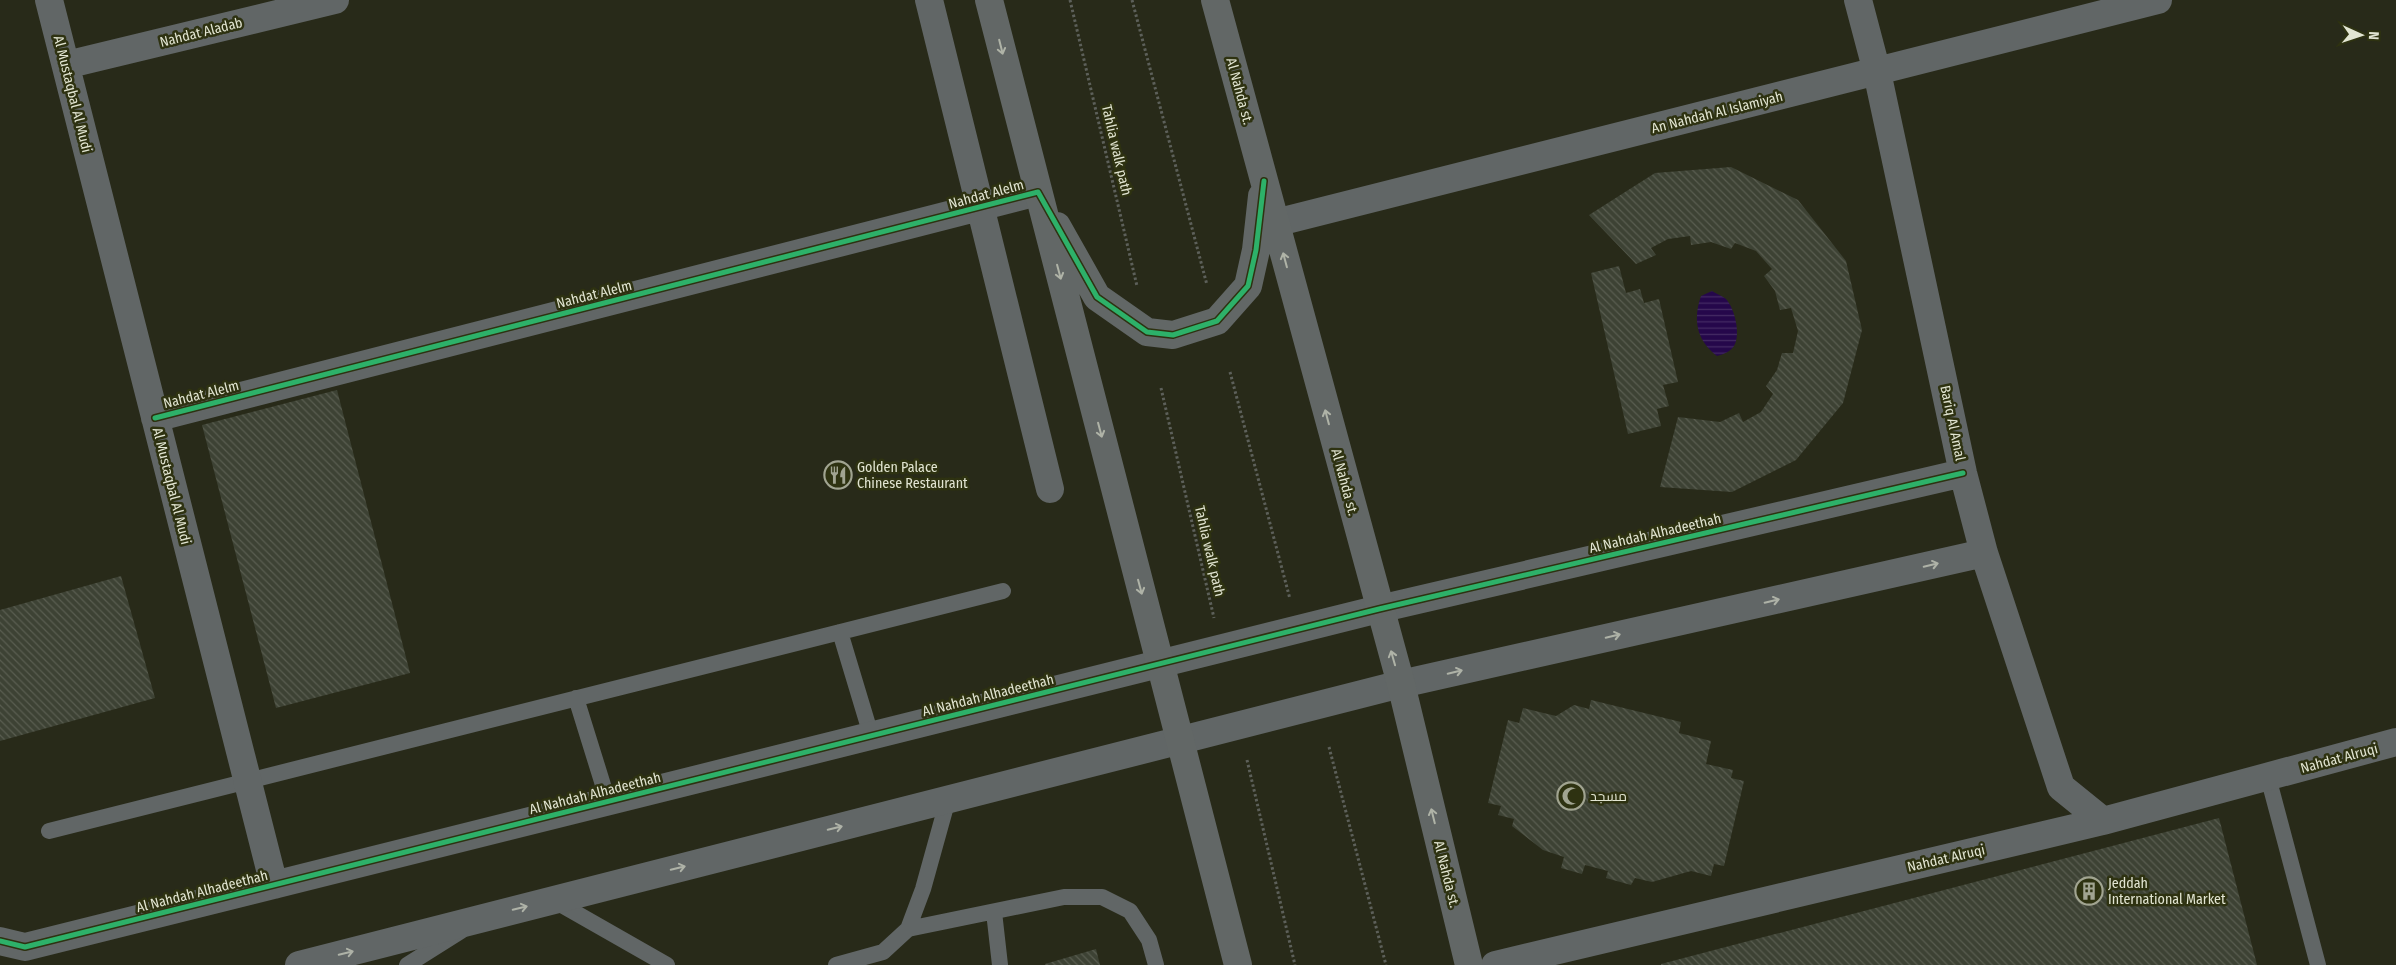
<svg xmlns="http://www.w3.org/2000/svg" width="2396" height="965" font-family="'Fira Sans Condensed',Cairo,sans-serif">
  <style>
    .water { fill: url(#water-rules) }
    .building { fill: url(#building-back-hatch) }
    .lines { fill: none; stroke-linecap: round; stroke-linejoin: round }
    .path { stroke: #5d605a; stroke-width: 3; stroke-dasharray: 2.5 2.5; stroke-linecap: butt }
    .lane { stroke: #616666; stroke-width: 16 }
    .street { stroke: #616666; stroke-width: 28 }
    .secondary { stroke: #626766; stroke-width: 28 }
    .cycleway-casing { stroke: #2e3211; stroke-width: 8 }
    .cycleway { stroke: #2db169; stroke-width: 5 }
    .oneway { stroke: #afb3a7 }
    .oneway2 { stroke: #aeb2a7 }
    .labels { text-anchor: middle; stroke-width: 5; stroke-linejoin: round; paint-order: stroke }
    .street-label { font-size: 14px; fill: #e2e5d2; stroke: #2e3211 }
    .poi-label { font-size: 14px; fill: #e2e5d2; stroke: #2e3211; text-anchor: start }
  </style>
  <defs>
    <pattern id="water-rules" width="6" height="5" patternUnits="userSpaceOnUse" patternTransform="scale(1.25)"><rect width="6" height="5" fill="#25074b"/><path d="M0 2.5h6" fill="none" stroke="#442b64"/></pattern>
    <pattern id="building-back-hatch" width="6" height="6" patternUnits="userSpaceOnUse" patternTransform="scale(1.25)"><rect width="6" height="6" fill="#3d4234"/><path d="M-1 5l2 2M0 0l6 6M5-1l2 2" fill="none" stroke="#595d50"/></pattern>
  </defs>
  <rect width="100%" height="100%" fill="#282a19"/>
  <path class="water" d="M1712 291C1716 294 1723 296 1726 299 1735 309 1741 335 1734 346 1730 352 1724 354 1717 356 1696 340 1693 319 1701 296Z"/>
  <path class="building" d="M1731 167 1798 200 1846 261 1862 330 1843 403 1796 460 1732 492 1660 487 1678 417 1720 422 1739 413 1743 422 1761 412 1773 394 1766 386 1777 370 1782 353H1793L1798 331 1791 308 1780 310 1775 291 1764 276 1772 269 1756 251 1735 243 1731 249 1711 242 1691 245 1690 236 1668 239 1651 248 1656 255 1636 264 1589 215 1655 173Z
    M1619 266 1626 293 1640 289 1644 303 1659 299 1678 382 1663 385 1669 406 1657 409 1661 426 1628 434 1591 273Z
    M337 390 410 673 276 708 202 425Z
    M121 576 155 698 0 741V610Z
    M1591 700 1681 722 1679 733 1711 741 1706 764 1733 770 1731 778 1744 781 1724 866 1714 864 1711 876 1691 871 1652 882 1635 878 1631 885 1606 878 1608 871 1585 865 1582 874 1561 868 1564 857 1543 850 1512 826 1514 819 1498 815 1501 806 1488 803 1508 720 1519 723 1523 708 1556 716 1574 705 1589 709Z
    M2219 818 2257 965H1661V964Z
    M1096 949 1100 965H1045V964Z"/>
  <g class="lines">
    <path class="path" d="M1070 0 1137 286
      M1132 0 1207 285
      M1230 372 1290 599
      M1161 388 1214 618
      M1329 747 1386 965
      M1247 760 1295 965"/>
    <path class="lane" d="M840 632 871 735
      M576 698 608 801
      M2268 777 2318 965
      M49 831 1003 591
      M553 900 667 965
      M994 912 1000 965
      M908 929 1064 897H1102L1130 911 1149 940 1156 965
      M407 965 461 931
      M836 965 883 952 908 929 923 889 948 799"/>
    <path class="street" d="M49 0 274 885
      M929 0 1050 489
      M1858 0 1877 72 1963 473 1984 553 2061 787 2103 821
      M66 65 335 0
      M1275 223 2158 0
      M155 418 1038 192
      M0 941 25 947 1379 609 1963 473
      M299 965 1401 684 1984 553
      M1495 965 2103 821 2396 742"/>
    <path class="secondary" d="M989 0 1238 965
      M1215 0 1401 684 1469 965
      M1057 226 1097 297 1147 332 1173 335 1217 321 1248 286 1256 250 1262 196"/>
    <g class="cycleway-casing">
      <path id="cycleway" d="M155 418 1038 192 1097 297 1147 332 1173 335 1217 321 1248 286 1256 250 1264 181
        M0 941 25 947 1379 609 1963 473"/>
    </g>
    <use href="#cycleway" class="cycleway"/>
  </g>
  <defs><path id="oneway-shaft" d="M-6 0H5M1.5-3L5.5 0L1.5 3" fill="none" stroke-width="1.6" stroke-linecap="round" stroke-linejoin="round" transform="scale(1.25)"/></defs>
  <g class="oneway">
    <use href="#oneway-shaft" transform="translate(1001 47) rotate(76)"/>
    <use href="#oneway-shaft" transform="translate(1285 260) rotate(-105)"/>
    <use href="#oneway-shaft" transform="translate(1059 272) rotate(75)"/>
    <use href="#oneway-shaft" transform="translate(1327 417) rotate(-105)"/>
    <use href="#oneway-shaft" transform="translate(1100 430) rotate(75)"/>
    <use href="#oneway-shaft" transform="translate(1140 587) rotate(75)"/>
    <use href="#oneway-shaft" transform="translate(1393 658) rotate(-106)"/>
    <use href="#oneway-shaft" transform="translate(1433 816) rotate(-104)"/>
  </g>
  <g class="oneway2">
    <use href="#oneway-shaft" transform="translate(1931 565) rotate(-13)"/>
    <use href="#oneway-shaft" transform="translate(1772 601) rotate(-13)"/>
    <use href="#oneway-shaft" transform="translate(1613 636) rotate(-13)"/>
    <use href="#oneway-shaft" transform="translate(1455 672) rotate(-13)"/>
    <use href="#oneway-shaft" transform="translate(835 828) rotate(-14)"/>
    <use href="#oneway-shaft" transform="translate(678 868) rotate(-14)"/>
    <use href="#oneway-shaft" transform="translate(520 908) rotate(-14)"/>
    <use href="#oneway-shaft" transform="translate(346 953) rotate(-14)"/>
  </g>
  <defs>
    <g id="restaurant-ring" transform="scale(1.4375)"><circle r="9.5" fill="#2e3211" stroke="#a1a491" stroke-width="1.5"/><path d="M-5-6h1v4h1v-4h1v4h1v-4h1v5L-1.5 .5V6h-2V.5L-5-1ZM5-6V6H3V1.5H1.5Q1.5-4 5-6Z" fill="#a1a491"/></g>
    <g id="mosque-ring" transform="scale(1.4375)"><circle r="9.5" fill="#2e3211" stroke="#a1a491" stroke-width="1.5"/><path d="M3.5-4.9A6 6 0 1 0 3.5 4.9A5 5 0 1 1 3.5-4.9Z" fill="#a1a491"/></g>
    <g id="building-ring" transform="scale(1.4375)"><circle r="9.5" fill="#2e3211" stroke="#a1a491" stroke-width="1.5"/><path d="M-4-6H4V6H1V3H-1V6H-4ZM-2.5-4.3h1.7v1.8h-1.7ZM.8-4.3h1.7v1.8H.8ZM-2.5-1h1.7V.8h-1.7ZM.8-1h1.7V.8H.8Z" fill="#a1a491"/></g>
  </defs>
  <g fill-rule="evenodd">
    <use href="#restaurant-ring" x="838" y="475"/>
    <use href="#mosque-ring" x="1571" y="796"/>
    <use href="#building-ring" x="2089" y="891"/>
  </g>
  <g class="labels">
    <g class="street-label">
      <text transform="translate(201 32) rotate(-14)" y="5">Nahdat Aladab</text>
      <text transform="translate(1240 91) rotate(75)" y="5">Al Nahda st.</text>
      <text transform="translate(73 94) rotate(76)" y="5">Al Mustaqbal Al Mudi</text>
      <text transform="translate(1717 112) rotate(-14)" y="5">An Nahdah Al Islamiyah</text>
      <text transform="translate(1117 150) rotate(77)" y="5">Tahlia walk path</text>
      <text transform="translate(986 194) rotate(-15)" y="5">Nahdat Alelm</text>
      <text transform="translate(594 294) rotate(-14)" y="5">Nahdat Alelm</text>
      <text transform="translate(201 394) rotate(-14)" y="5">Nahdat Alelm</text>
      <text transform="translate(1953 423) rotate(78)" y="5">Bariq Al Amal</text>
      <text transform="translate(1345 482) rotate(75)" y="5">Al Nahda st.</text>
      <text transform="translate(172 486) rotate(76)" y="5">Al Mustaqbal Al Mudi</text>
      <text transform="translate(1655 533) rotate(-13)" y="5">Al Nahdah Alhadeethah</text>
      <text transform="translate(1210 551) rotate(77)" y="5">Tahlia walk path</text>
      <text transform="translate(988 695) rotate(-14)" y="5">Al Nahdah Alhadeethah</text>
      <text transform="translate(2339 758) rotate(-15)" y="5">Nahdat Alruqi</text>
      <text transform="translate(595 793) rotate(-14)" y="5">Al Nahdah Alhadeethah</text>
      <text transform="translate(1946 858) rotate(-13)" y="5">Nahdat Alruqi</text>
      <text transform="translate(1447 874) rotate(76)" y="5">Al Nahda st.</text>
      <text transform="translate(202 891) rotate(-14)" y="5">Al Nahdah Alhadeethah</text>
    </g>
    <g class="poi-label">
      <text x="857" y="472">Golden Palace<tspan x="857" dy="16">Chinese Restaurant</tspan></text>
      <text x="1590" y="801">مسجد</text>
      <text x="2108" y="888">Jeddah<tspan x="2108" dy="16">International Market</tspan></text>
    </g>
  </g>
  <g transform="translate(2361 35) rotate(93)" stroke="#2e3211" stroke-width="4" paint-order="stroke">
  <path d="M0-4L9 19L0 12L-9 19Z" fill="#e2e5d2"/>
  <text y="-8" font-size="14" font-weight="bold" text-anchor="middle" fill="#e2e5d2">N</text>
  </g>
</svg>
